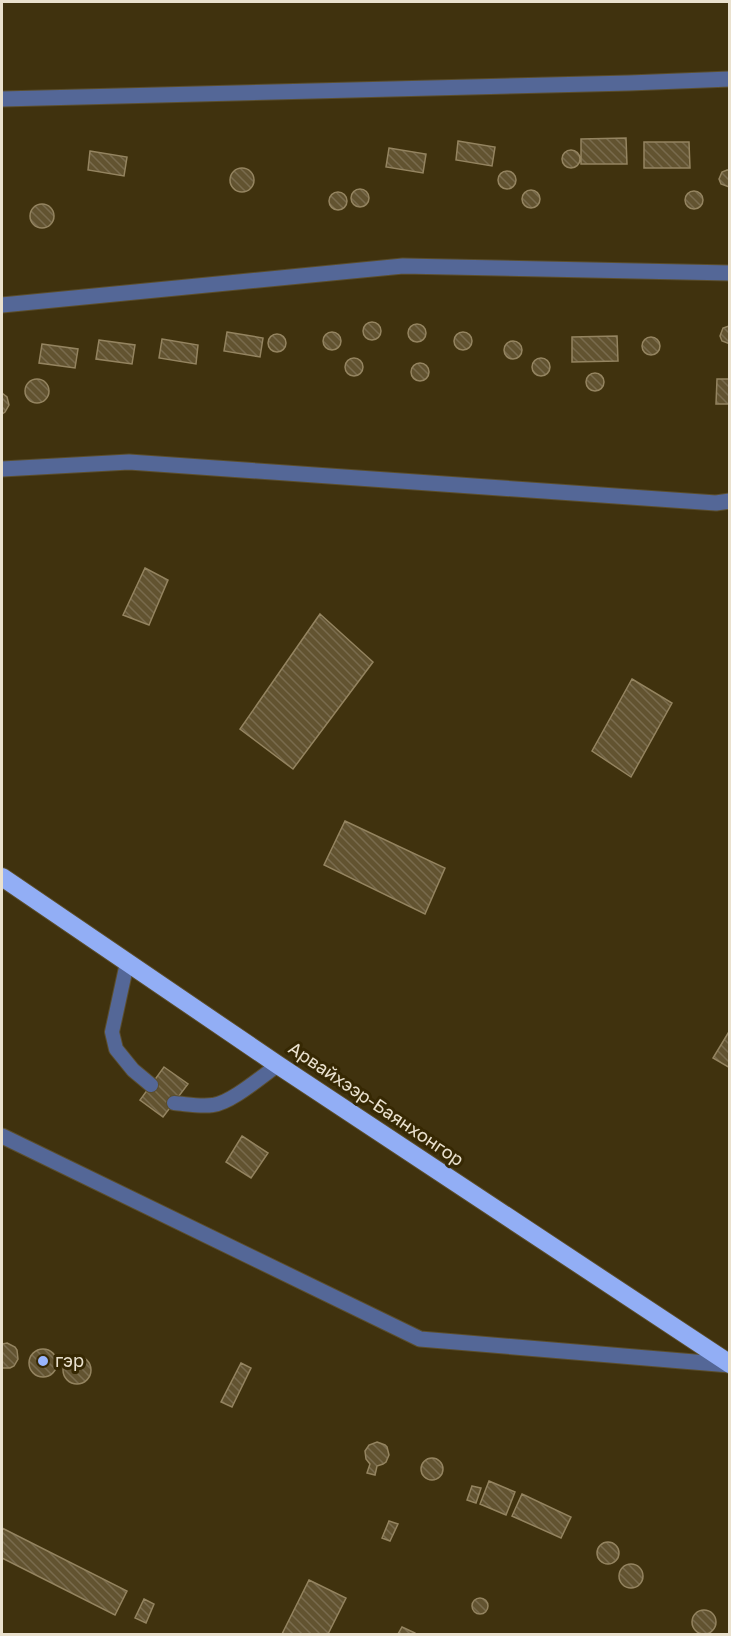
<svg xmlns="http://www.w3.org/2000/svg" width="731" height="1636" font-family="'Golos Text',sans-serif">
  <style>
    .building { fill: url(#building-back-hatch); stroke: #948460; stroke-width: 1.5 }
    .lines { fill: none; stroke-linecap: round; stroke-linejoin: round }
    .lane-casing { stroke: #5b4e2d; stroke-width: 16 }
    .street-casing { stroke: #5b4e2d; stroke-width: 17 }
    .highway-casing { stroke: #5b4e2d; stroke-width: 20 }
    .lane { stroke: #546797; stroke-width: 14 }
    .street { stroke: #546797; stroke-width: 15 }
    .highway { stroke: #92aef5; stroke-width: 18 }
    .poi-dot { fill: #99b5fd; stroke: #362803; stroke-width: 2 }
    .labels { text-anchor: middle; stroke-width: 6; stroke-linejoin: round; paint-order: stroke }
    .street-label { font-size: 18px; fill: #eae1ce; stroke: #362803 }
    .poi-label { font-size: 18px; fill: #eae1ce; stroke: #362803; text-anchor: start }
  </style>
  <defs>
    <pattern id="building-back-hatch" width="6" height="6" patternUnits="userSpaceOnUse" patternTransform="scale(1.5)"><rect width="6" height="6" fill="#625330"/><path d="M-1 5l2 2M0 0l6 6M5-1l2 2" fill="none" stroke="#796b4d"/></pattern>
  </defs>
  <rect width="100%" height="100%" fill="#40320e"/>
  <path class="building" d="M626 138 627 164H581V139Z
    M458 141 495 147 492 166 456 160Z
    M644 142H689L690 168H644Z
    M389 148 426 154 423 173 386 167Z
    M562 159a9 9 0 1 1 18 0a9 9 0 1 1-18 0Z
    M90 151 127 157 124 176 88 170Z
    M230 180a12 12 0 1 1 24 0a12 12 0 1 1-24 0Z
    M727 170H730L729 187 721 184 719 179 722 172Z
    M498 180a9 9 0 1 1 18 0a9 9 0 1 1-18 0Z
    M351 198a9 9 0 1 1 18 0a9 9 0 1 1-18 0Z
    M522 199a9 9 0 1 1 18 0a9 9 0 1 1-18 0Z
    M685 200a9 9 0 1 1 18 0a9 9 0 1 1-18 0Z
    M329 201a9 9 0 1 1 18 0a9 9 0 1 1-18 0Z
    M30 216a12 12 0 1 1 24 0a12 12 0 1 1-24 0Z
    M363 331a9 9 0 1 1 18 0a9 9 0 1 1-18 0Z
    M408 333a9 9 0 1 1 18 0a9 9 0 1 1-18 0Z
    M729 326H730V344L722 341 720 336 723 328Z
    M227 332 263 338 260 357 224 351Z
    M323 341a9 9 0 1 1 18 0a9 9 0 1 1-18 0Z
    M454 341a9 9 0 1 1 18 0a9 9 0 1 1-18 0Z
    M268 343a9 9 0 1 1 18 0a9 9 0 1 1-18 0Z
    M617 336 618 361 572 362V337Z
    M642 346a9 9 0 1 1 18 0a9 9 0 1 1-18 0Z
    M162 339 198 345 196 364 159 358Z
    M99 340 135 345 132 364 96 359Z
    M504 350a9 9 0 1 1 18 0a9 9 0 1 1-18 0Z
    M42 344 78 349 75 368 39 363Z
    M345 367a9 9 0 1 1 18 0a9 9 0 1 1-18 0Z
    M532 367a9 9 0 1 1 18 0a9 9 0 1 1-18 0Z
    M411 372a9 9 0 1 1 18 0a9 9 0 1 1-18 0Z
    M586 382a9 9 0 1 1 18 0a9 9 0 1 1-18 0Z
    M717 379H730V404H716Z
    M25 391a12 12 0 1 1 24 0a12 12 0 1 1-24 0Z
    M2 393 7 397 9 405 5 412 2 414Z
    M145 568 168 580 149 625 123 615Z
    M320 614 373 662 293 769 240 729Z
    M632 679 672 703 631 777 592 751Z
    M345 821 445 868 425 914 324 865Z
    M730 1030V1068L713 1058Z
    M164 1067 188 1084 163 1117 140 1100Z
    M242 1136 268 1153 251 1178 226 1162Z
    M7 1343 15 1347 17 1350 18 1359 14 1366 10 1368H2V1344Z
    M29 1363a14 14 0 1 1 28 0a14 14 0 1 1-28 0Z
    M63 1370a14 14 0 1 1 28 0a14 14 0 1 1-28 0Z
    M241 1363 251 1368 232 1407 221 1402Z
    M377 1442 385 1445 387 1447 389 1455 386 1462 383 1464 377 1466 375 1475 367 1473 370 1464 366 1459 365 1451 369 1445Z
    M421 1469a11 11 0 1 1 22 0a11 11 0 1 1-22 0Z
    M489 1481 515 1492 506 1515 480 1504Z
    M472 1486 481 1488 476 1503 467 1500Z
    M522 1494 571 1517 561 1538 512 1516Z
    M389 1521 398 1524 390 1541 382 1538Z
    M2 1528 127 1591 115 1615 2 1558Z
    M597 1553a11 11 0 1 1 22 0a11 11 0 1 1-22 0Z
    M619 1576a12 12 0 1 1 24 0a12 12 0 1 1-24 0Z
    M309 1580 346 1598 328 1634H282Z
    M472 1606a8 8 0 1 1 16 0a8 8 0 1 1-16 0Z
    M144 1599 154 1604 146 1623 135 1618Z
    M692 1622a12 12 0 1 1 24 0a12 12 0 1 1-24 0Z
    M402 1627 415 1633V1634H398Z"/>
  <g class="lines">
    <g class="lane-casing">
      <path id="lane" d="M127 963 112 1032 116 1049 133 1070 151 1085
        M174 1103C187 1104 200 1107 213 1105 231 1103 262 1076 278 1065"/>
    </g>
    <g class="street-casing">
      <path id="street" d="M2 99 629 83 730 79
        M2 305 403 266 730 273
        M2 469 129 462 716 503 730 501
        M2 1136 420 1339 730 1365"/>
    </g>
    <g class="highway-casing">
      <path id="highway" d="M2 877 278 1065 730 1364"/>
    </g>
    <use href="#lane" class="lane"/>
    <use href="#street" class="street"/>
    <use href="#highway" class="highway"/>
  </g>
  <circle class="poi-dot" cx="43" cy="1361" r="6"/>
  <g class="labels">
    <g class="street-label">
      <text transform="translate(376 1104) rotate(34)" y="6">Арвайхээр-Баянхонгор</text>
    </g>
    <g class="poi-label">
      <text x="55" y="1367">гэр</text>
    </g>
  </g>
  <rect width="731" height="1636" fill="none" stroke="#eae1ce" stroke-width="6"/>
</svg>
